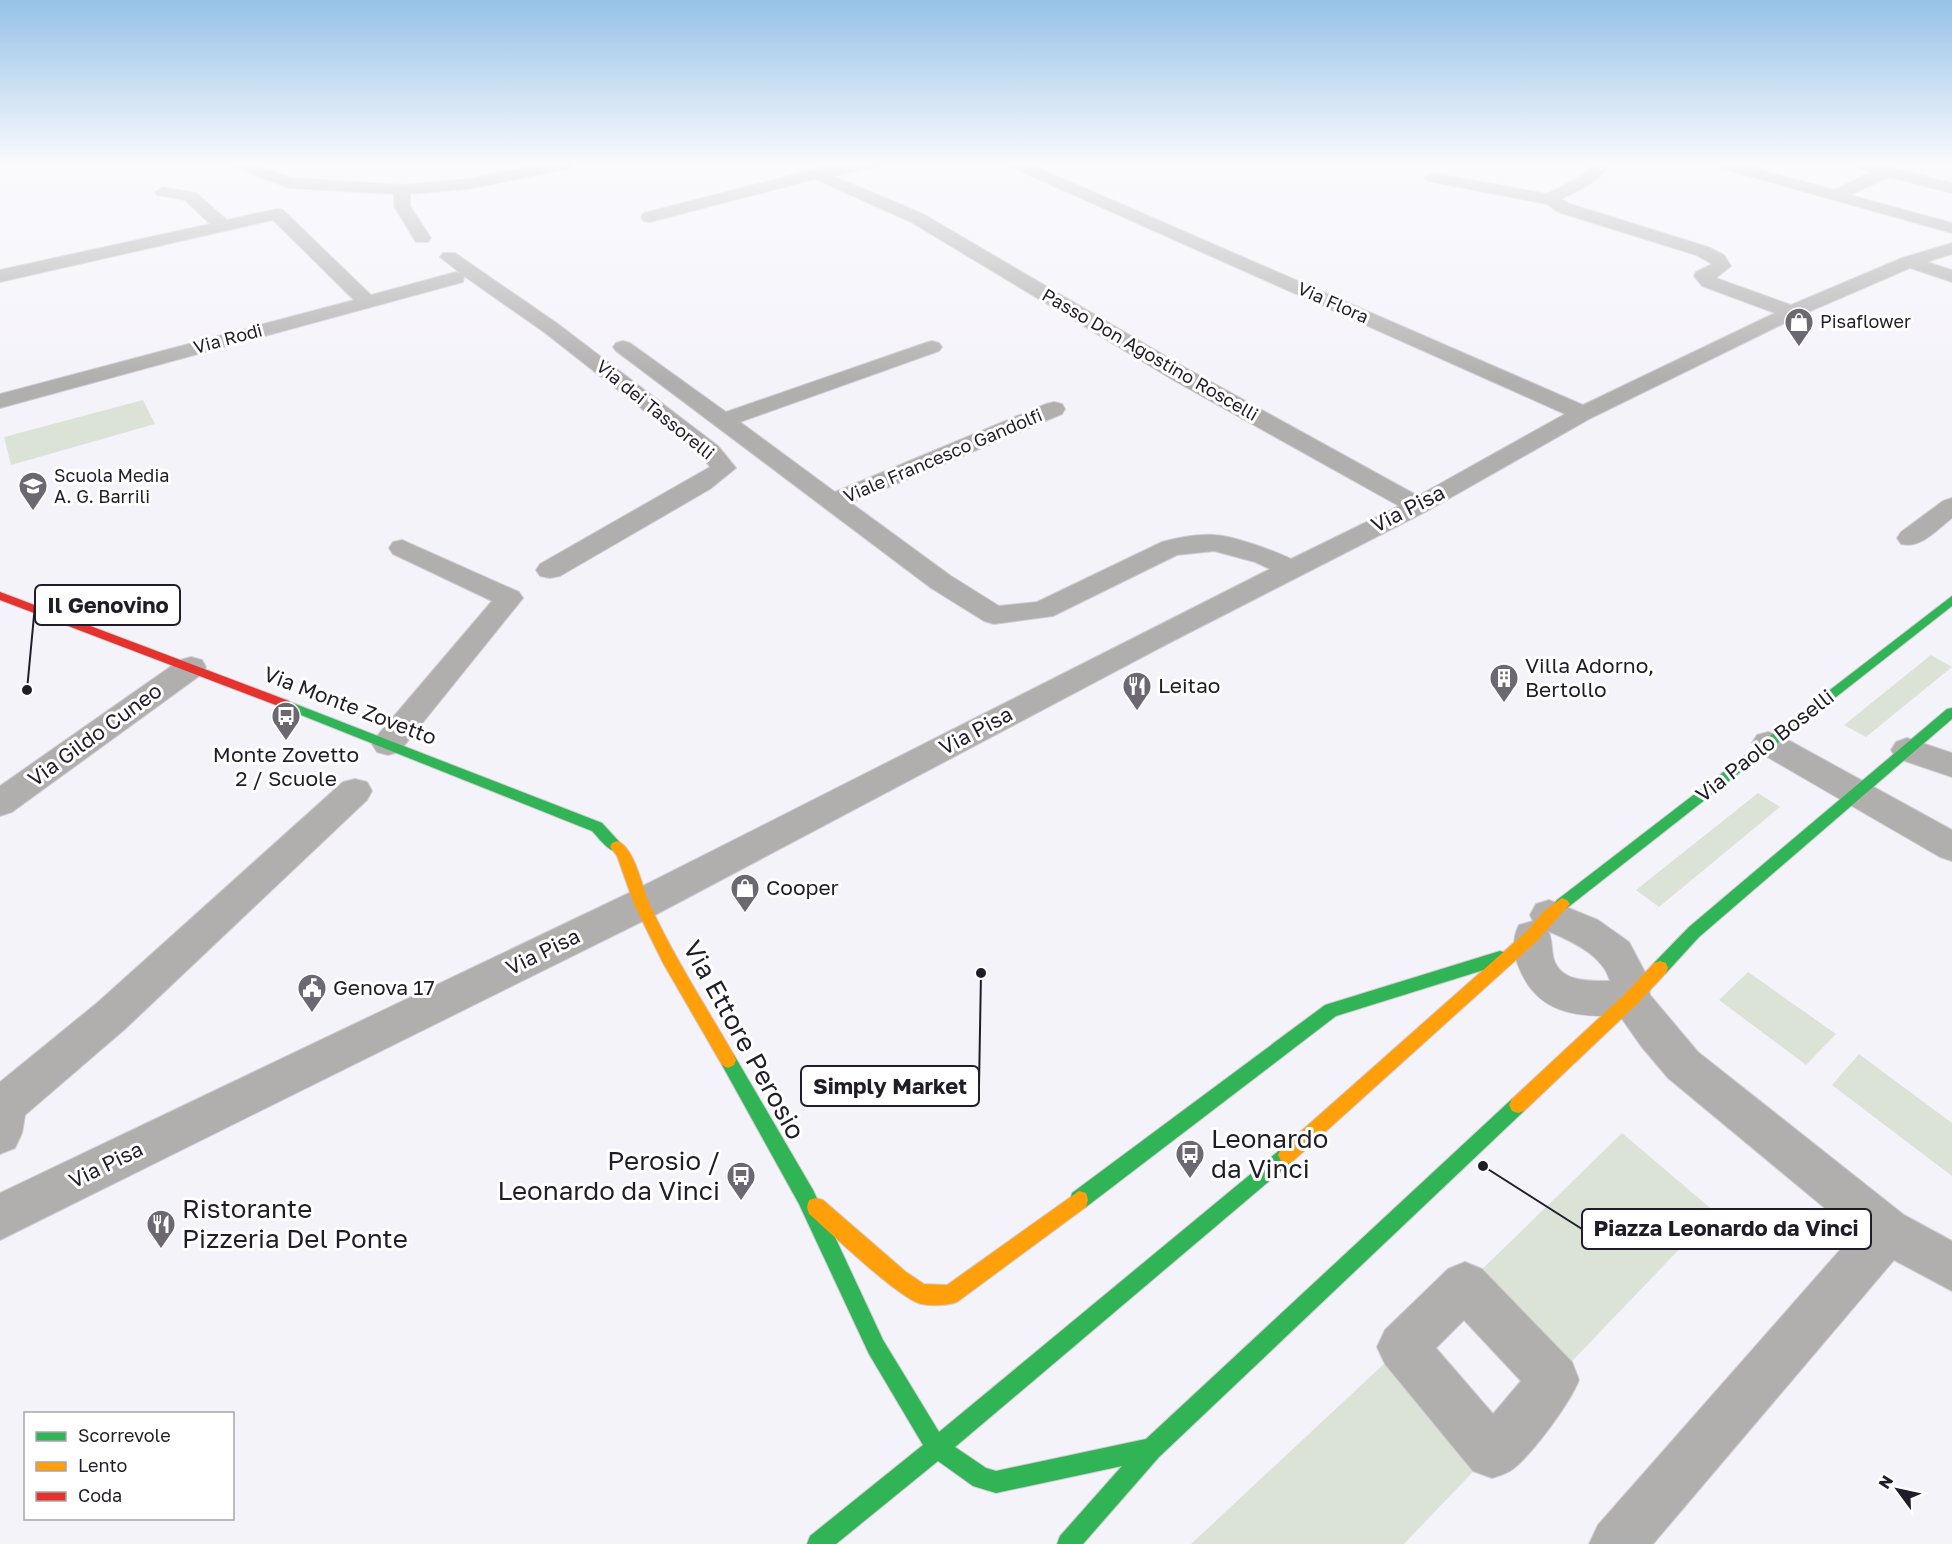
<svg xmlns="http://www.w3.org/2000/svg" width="1952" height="1544" font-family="'Golos Text',sans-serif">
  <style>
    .green { fill: #dbe3d7 }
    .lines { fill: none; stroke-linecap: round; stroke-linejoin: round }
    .street-casing { stroke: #d0cdd3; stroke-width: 2 }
    .fast-casing { stroke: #d0cdd3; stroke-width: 2 }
    .slow-casing { stroke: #d0cdd3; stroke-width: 2 }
    .jam-casing { stroke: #d0cdd3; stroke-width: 2 }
    .street { fill: #b1afae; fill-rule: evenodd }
    .fast { fill: #30b455; fill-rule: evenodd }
    .slow { fill: #ff9f0a; fill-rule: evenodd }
    .jam { fill: #e5322d; fill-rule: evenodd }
    .labels { text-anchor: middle; stroke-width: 6; stroke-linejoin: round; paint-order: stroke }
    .far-street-label { font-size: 18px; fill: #211d28; stroke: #fff }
    .far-poi-label { font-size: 18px; fill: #211d28; stroke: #fff; text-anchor: start }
    .street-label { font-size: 21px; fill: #211d28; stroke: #fff }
    .poi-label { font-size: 21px; fill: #211d28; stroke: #fff; text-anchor: start }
    .near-street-label { font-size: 26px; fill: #211d28; stroke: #fff }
    .near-poi-label { font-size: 26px; fill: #211d28; stroke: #fff; text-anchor: start }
    .leader { fill: none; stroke: #211d28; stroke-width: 2 }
    .callout-dot { fill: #211d28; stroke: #fff; stroke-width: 2 }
    .callout { fill: #fff; stroke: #211d28; stroke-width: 2 }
    .callout-label { font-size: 22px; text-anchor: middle; font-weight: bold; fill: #211d28 }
  </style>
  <rect width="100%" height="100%" fill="#f5f3fa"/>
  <path class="green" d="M143 400 155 424 11 465 4 437Z
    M1931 655 1952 667 1866 737 1844 725Z
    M1758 793 1780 807 1659 907 1636 890Z
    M1748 972 1836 1034 1806 1065 1719 1000Z
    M1859 1054 1952 1123V1176L1832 1085Z
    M1622 1133 1715 1212 1554 1380 1465 1286Z
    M1402 1347 1492 1452 1404 1544H1191Z"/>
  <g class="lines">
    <g class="street-casing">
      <path id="street" d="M233 164H254L291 178 402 185 468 179 545 164H574L566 169 468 189 410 194V206L431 238 428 242H416L394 206V194L289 188 235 167Z
        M846 164H878L876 167 833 176 923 214 1191 371 1418 496 1565 414 1011 167 1009 164H1029L1583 405 1775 313 1702 286 1694 276 1696 272 1712 264 1696 255 1558 212 1547 204 1427 181 1425 178 1427 175 1433 173 1547 194 1576 179 1591 168 1590 164H1606L1607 169C1596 183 1577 191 1561 199L1570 204 1708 247 1724 255 1731 266 1716 278 1791 305 1902 258 1952 243V254L1927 262 1952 270V282L1910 268 1799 316 1591 418 1427 511 1167 644 655 915 0 1240V1193L629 893 1270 569 1255 562 1214 551 1177 555 1053 616 994 624 984 621 931 588 616 351 613 347 616 343 623 341 630 343 726 412 925 343 932 341 939 343 942 347 939 351 740 422 835 492 1046 404 1054 402 1062 404 1065 409 1062 414 851 503 951 576 999 606 1037 602 1162 542C1177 538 1197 534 1214 535 1234 536 1272 550 1291 559L1399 506 1175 381 911 222 815 179 650 222 644 221 641 217 644 213 816 169Z
        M1724 164H1739L1834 190 1872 172 1860 169 1858 166 1860 164H1875L1952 183V193L1889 177 1850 195 1952 223V233L1724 169 1722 166Z
        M163 187 196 193 227 220 277 209 283 210 371 295 456 272 460 273 440 257 443 253H455L558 324 718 446 736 468 710 489 560 576 550 578 540 576 536 570 540 564 710 467 702 456 544 332 464 276 463 282 0 408V394L354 300 273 220 0 282V270L210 224 185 200 157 195 155 192Z
        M1952 498V518C1936 530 1921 549 1901 544L1897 538 1901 532 1943 501Z
        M402 540 519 592 523 598 399 752 388 755 377 752 372 744 377 736 492 601 393 554 389 548 393 542Z
        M191 657 202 660 206 667 202 674 12 812 0 816V786L180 660Z
        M1768 732 1779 735 1952 830V861L1940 857 1757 751 1752 743 1757 735Z
        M1907 738 1952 753V777L1896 758 1891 750 1896 742Z
        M355 779 367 782 372 791 367 800 125 1029 25 1115 22 1133 15 1148 0 1154V1082L97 1003 343 782Z
        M1549 900 1598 920 1629 942 1647 976 1650 995 1698 1052 1904 1215 1952 1241V1291L1894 1260 1653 1544H1589L1598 1525 1855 1233 1668 1078 1641 1046 1620 1016C1574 1017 1536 1013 1518 965 1513 951 1512 938 1519 925L1533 921 1530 915 1536 904ZM1548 931C1571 941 1603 955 1610 981 1591 981 1562 983 1554 960 1551 950 1553 940 1548 931Z
        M1465 1262 1482 1269 1572 1362 1579 1380C1570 1403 1530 1458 1510 1471 1505 1474 1498 1476 1492 1478L1473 1471 1385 1364 1377 1347 1385 1330 1448 1269ZM1464 1320 1521 1381 1493 1414 1436 1348Z"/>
    </g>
    <g class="fast-casing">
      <path id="fast" d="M1952 596V606L1567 908 1562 910 1557 908 1554 904 1557 900Z
        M285 700 602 823 624 847 622 851C610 855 600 839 592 831L281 707 279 704 281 701Z
        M1952 708V719L1699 937 1666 973 1660 975 1654 973 1652 968 1654 963 1689 927 1947 709Z
        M1500 951 1506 953 1508 958 1506 963 1336 1016 1086 1207 1079 1209 1072 1207 1070 1200 1072 1193 1325 1005Z
        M728 1052 734 1055 813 1190 883 1340 939 1432 1281 1149 1287 1146 1293 1149 1296 1155 1293 1161 955 1447 986 1468 996 1471 1146 1439 1512 1099 1518 1097 1524 1099 1527 1105 1524 1111 1159 1457 1083 1544H1057L1060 1536 1122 1466 996 1493 973 1486 938 1461 836 1544H807L810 1536 923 1445 869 1354 799 1204 722 1065 720 1060 722 1055Z"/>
    </g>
    <g class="slow-casing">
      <path id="slow" d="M617 841C635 847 642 888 650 905 674 957 705 1005 734 1055L736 1060 734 1065 728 1068 722 1065 663 963 634 904 617 856 610 847 612 843Z
        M1562 898 1567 900 1570 904 1537 941 1293 1161 1287 1164 1281 1161 1278 1155 1281 1149 1527 931 1544 911Z
        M1660 961 1666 963 1668 968 1666 973 1638 1003 1524 1111 1518 1113 1512 1111 1509 1105 1512 1099 1626 993 1654 963Z
        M1079 1191 1086 1193 1088 1200 1086 1207 957 1302C947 1306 931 1306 921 1304 898 1298 830 1232 809 1214L807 1207 809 1200 816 1198 823 1200 906 1272 924 1284 947 1285Z"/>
    </g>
    <g class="jam-casing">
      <path id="jam" d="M0 592 289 701 291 704 285 708 281 707 0 600Z"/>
    </g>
    <use href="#street" class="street"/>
    <use href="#fast" class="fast"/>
    <use href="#slow" class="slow"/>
    <use href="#jam" class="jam"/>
  </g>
  <linearGradient id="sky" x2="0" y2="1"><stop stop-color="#96c2e7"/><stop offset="0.43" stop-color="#fafafd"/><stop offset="1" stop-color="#fafafd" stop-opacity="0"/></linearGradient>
  <rect width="1952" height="380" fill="url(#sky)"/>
  <defs>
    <g id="shop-pin" transform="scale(1.5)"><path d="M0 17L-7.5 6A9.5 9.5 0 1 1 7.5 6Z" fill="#6b6872" stroke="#fff"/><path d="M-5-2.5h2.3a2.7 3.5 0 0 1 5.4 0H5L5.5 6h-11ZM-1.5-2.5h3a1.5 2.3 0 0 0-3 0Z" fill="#fff"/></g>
    <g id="school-pin" transform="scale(1.5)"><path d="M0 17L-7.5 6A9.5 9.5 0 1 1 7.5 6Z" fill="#6b6872" stroke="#fff"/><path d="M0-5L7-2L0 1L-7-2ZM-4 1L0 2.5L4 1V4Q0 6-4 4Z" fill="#fff"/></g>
    <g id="building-pin" transform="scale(1.5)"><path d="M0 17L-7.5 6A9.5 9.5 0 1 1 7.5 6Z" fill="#6b6872" stroke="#fff"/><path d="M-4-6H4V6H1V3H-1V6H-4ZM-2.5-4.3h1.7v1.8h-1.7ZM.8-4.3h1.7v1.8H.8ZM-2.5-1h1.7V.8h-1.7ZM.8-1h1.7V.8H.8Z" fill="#fff"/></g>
    <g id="restaurant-pin" transform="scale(1.5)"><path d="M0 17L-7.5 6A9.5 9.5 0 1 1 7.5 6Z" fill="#6b6872" stroke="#fff"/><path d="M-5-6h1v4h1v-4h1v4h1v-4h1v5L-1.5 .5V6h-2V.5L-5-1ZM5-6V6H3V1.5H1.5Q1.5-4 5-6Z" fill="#fff"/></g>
    <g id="bus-pin" transform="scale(1.5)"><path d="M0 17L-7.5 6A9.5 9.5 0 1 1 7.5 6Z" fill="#6b6872" stroke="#fff"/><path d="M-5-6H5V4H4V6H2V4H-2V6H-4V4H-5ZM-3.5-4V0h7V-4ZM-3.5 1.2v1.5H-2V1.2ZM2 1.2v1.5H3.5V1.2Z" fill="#fff"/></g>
    <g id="civic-pin" transform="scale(1.5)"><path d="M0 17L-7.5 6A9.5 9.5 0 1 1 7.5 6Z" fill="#6b6872" stroke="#fff"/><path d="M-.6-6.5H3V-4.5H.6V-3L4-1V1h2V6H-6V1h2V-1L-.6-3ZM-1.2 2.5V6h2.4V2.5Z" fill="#fff"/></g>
  </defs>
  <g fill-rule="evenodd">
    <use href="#shop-pin" x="1799" y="322"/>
    <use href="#school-pin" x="33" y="486"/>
    <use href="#building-pin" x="1504" y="678"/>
    <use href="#restaurant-pin" x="1137" y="686"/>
    <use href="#bus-pin" x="286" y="716"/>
    <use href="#shop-pin" x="745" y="888"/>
    <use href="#civic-pin" x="312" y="988"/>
    <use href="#bus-pin" x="1190" y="1154"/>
    <use href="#bus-pin" x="741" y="1176"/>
    <use href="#restaurant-pin" x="161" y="1224"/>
  </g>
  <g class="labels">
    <g class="far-street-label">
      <text transform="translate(1333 303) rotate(24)" y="6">Via Flora</text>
      <text transform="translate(228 339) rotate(-15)" y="6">Via Rodi</text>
      <text transform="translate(1150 355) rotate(30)" y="6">Passo Don Agostino Roscelli</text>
      <text transform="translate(655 410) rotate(39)" y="6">Via dei Tassorelli</text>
      <text transform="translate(943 456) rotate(-23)" y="6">Viale Francesco Gandolfi</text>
    </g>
    <g class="far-poi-label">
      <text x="1820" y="328">Pisaflower</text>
      <text x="54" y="482">Scuola Media<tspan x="54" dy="21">A. G. Barrili</tspan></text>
    </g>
    <g class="street-label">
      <text transform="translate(1408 509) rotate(-27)" y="7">Via Pisa</text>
      <text transform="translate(350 706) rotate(21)" y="7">Via Monte Zovetto</text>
      <text transform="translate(976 731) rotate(-28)" y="7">Via Pisa</text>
      <text transform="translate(95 735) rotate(-36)" y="7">Via Gildo Cuneo</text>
      <text transform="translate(1765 746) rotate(-38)" y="7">Via Paolo Boselli</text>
      <text transform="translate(543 952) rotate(-26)" y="7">Via Pisa</text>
      <text transform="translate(106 1165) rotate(-26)" y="7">Via Pisa</text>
    </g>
    <g class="poi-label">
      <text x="1525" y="673">Villa Adorno,<tspan x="1525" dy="24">Bertollo</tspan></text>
      <text x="1158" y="693">Leitao</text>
      <text x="286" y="762" text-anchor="middle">Monte Zovetto<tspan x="286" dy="24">2 / Scuole</tspan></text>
      <text x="766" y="895">Cooper</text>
      <text x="333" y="995">Genova 17</text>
    </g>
    <g class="near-street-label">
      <text transform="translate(744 1040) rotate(61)" y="9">Via Ettore Perosio</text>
    </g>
    <g class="near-poi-label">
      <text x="1211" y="1148">Leonardo<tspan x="1211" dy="30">da Vinci</tspan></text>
      <text x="720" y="1170" text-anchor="end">Perosio /<tspan x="720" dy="30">Leonardo da Vinci</tspan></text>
      <text x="182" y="1218">Ristorante<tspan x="182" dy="30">Pizzeria Del Ponte</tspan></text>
    </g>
  </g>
  <path class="leader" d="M27 690L35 605M981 973L979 1086M1483 1166L1582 1229"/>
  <g class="callout-dot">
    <circle cx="27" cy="690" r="6"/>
    <circle cx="981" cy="973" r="6"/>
    <circle cx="1483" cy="1166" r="6"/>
  </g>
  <g class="callout">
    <rect x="35" y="585" width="145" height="40" rx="6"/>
    <rect x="801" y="1066" width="178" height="40" rx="6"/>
    <rect x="1582" y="1209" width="289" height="40" rx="6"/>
  </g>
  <g class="callout-label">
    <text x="108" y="613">Il Genovino</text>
    <text x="890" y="1094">Simply Market</text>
    <text x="1726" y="1236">Piazza Leonardo da Vinci</text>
  </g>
  <rect x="24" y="1412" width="210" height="108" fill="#ffffff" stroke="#a6a5a9" stroke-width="1.5"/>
  <rect x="36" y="1432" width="30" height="9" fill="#30b455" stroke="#a6a5a9" stroke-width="1.5"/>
  <text x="78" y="1442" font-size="18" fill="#211d28">Scorrevole</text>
  <rect x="36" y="1462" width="30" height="9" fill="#ff9f0a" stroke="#a6a5a9" stroke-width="1.5"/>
  <text x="78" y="1472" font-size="18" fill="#211d28">Lento</text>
  <rect x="36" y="1492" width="30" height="9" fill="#e5322d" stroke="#a6a5a9" stroke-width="1.5"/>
  <text x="78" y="1502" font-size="18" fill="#211d28">Coda</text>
  <g transform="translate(1898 1490) rotate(303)" stroke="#ffffff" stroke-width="4.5" paint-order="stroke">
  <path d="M0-4.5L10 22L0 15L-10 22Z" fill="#211d28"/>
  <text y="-9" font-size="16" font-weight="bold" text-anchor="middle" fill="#211d28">N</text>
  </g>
</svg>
